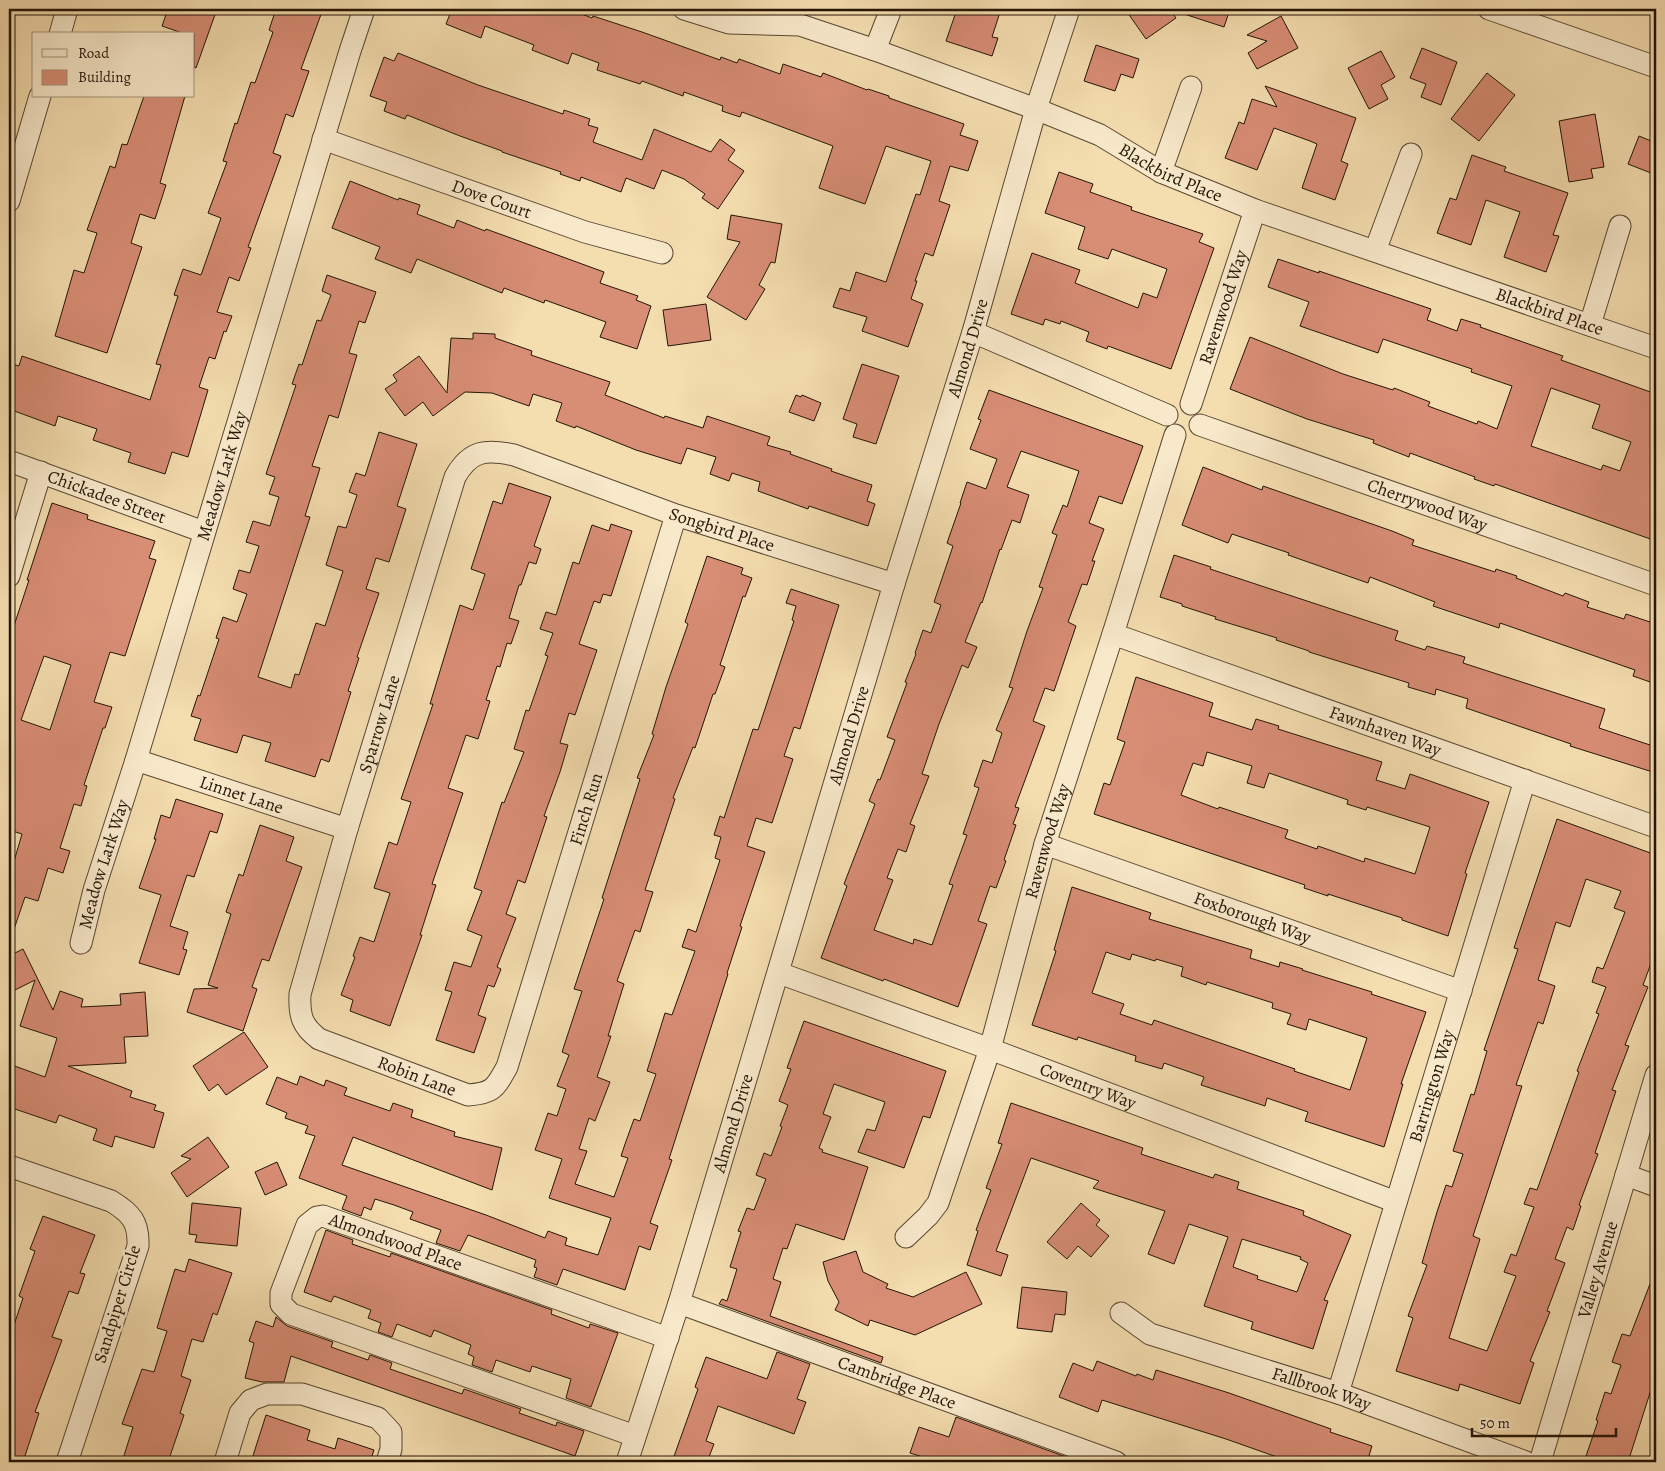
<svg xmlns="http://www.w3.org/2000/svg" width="1665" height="1471" font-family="Alegreya,serif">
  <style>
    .building { fill: #d88d75; stroke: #241506; fill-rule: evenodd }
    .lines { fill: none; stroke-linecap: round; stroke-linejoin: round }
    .minor-casing { stroke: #584730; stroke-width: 23 }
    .minor { stroke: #f8e9cb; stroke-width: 21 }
    .labels { text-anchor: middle; stroke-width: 5; stroke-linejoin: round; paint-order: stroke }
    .street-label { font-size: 18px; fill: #241506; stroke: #f8e9cb }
  </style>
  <rect width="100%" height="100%" fill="#f4ddaf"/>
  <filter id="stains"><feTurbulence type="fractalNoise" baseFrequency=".004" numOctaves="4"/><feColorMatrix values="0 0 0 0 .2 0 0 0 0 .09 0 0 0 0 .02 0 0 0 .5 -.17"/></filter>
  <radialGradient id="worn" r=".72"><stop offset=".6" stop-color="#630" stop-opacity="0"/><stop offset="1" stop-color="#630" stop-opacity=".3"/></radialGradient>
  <path class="building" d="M168 9H217L196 68 194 67V34H185L162 26Z
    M276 9H323L301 69 309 71 302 91 293 117 286 114 273 153 281 156 248 247 251 248 239 281 229 277 217 312 232 316 226 332 224 331 215 359 209 357 199 387 208 390 188 457 172 452 165 474 128 462 131 453 93 440 97 429 58 416 55 426 9 409V363L19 366 22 356 150 400 161 365 156 364 178 296 174 295 183 269 201 275 221 218 208 213 227 162 223 161 235 123 237 124 251 82 255 83 273 32 269 30Z
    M452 9H569L592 18 593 16 642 32 720 60 721 57 737 63 739 59 780 74 783 64 821 77 823 73 867 90 868 89 889 96V98L964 124 960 135 978 141 968 171 950 166 939 201 950 205 933 256 925 253 915 281H917L911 299 923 304 908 347 862 331 867 317 833 307 840 288 850 291 856 272 886 282 916 194 920 195 931 161 886 146 865 204 819 188 833 146 742 112 740 117 722 111 723 106 684 92 683 96 642 81 640 84 597 70 599 63 572 53 568 64 532 50 534 45 485 26 481 38 446 24Z
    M957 9H1001L992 37 998 38 992 56 946 41Z
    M1125 9H1170L1176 18 1146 39Z
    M1179 9H1230L1224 27 1178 12Z
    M1281 16 1298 48 1257 69 1248 53 1267 41 1247 35Z
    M1096 45 1139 59 1133 78 1121 74 1115 91 1084 81Z
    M1422 48 1457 62 1441 105 1421 97 1426 84 1410 78Z
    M1381 51 1395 77 1381 85 1388 99 1369 109 1348 68Z
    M398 53 478 85 563 114 564 110 590 119 588 125 598 128 593 142 642 160 654 129 711 152 720 139 735 150 728 160 744 171 718 209 702 198 705 194 684 179 662 170 654 189 626 178 621 192 581 177 580 181 560 174 561 172 502 152V151L460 136 407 115 405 119 384 111 387 102 370 96 384 57 394 61Z
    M1487 73 1515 95 1479 141 1451 119Z
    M1265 86 1356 118 1341 161 1348 164 1335 200 1302 188 1317 144 1310 141 1274 128 1257 170 1225 158 1239 122 1244 124 1252 99 1277 107Z
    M144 96H185L160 183 166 185 155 219 140 214 131 243 142 247 107 353 55 336 74 270 84 273 97 233 87 230 110 166 115 168 122 144 127 145Z
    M1595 114 1604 167 1591 169 1593 178 1569 182 1559 121Z
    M1639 136 1656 143V175L1628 164Z
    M1472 155 1506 167 1504 171 1568 193 1553 235 1559 236 1546 272 1504 257 1520 212 1486 200 1471 245 1437 233 1450 198 1456 200Z
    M1059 172 1093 184 1090 192 1132 207 1131 210 1203 234 1199 242 1214 248 1171 369 1108 346 1107 349 1086 341 1089 332 1061 321 1060 324 1045 319 1043 325 1011 314 1032 253 1080 270 1075 283 1138 308 1143 293 1157 298 1167 269 1112 249 1108 259 1078 249 1085 227 1045 213Z
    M350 181 398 200 399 198 420 205 417 214 454 228 457 220 485 231 486 229 604 272 600 283 638 296 636 300 651 306 637 349 600 337 606 322 545 300 544 303 504 288 502 293 417 259 411 273 375 259 380 247 332 228Z
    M731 215 782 224 775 263 771 262 759 285 765 289 746 320 707 297 740 242 727 239Z
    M1278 259 1319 273V271L1431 309 1427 320 1457 331 1461 319 1481 325 1480 327 1563 356 1561 360 1656 394V541L1495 484 1494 486 1474 479 1475 477 1410 453 1409 457 1373 443 1374 440 1307 419 1230 389 1250 337 1343 374 1393 390 1394 388 1430 402 1428 406 1477 424 1478 421 1497 429 1512 386 1471 372 1472 369 1383 339 1378 353 1300 326 1309 302 1268 287ZM1551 388 1600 405 1592 428 1631 442 1620 471 1603 465 1601 470 1531 446Z
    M327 275 376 292 365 323 359 321 349 353 357 355 338 418 329 415 312 466 320 468 305 516 310 517 258 677 291 688 295 674 299 675 316 623 325 626 343 571 326 565 338 526 346 528 357 495 349 492 356 473 365 476 379 432 417 444 397 506 406 509 389 562 376 558 366 589 379 593 357 657 359 658 348 691 351 692 329 762 321 759 315 777 265 761 271 743 243 735 237 753 194 740 201 719 191 716 198 695 200 696 219 639 216 638 223 617 237 622 247 594 233 589 239 570 250 573 259 546 246 542 253 521 270 526 279 497 269 494 275 477 266 474 296 385 292 384 299 364 302 365 317 320 321 321 331 295 322 291Z
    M706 304 711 340 668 346 663 310Z
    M473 333 495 334V338L532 351 531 355 610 382 605 395 664 418 665 416 703 428 707 416 770 437 767 445 791 452 790 454 832 469 831 471 872 485 867 501 875 504 868 526 809 506 808 509 758 491 760 482 732 473 729 481 710 474 716 457 687 448 681 464 636 450 576 426 575 428 556 421 562 403 533 394 529 406 492 393 465 392 433 416 423 402 405 416 385 389 397 381 393 375 419 356 447 393 451 338 473 339Z
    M862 364 899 376 876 444 853 437 857 424 843 419Z
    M989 390 1143 446 1122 504 1099 496 1089 523 1104 529 1092 561H1095L1087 585 1082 584 1068 622 1076 626 1054 691 1045 688 1033 721 1045 726 1015 807 1019 808 1013 824 1016 825 1004 860 1006 861 996 888 990 886 978 921 987 924 958 1007 884 979 883 981 821 958 847 886 844 884 875 804 869 801 878 779 880 780 895 740 887 737 907 683 905 682 916 654 915 653 923 630 931 633 941 605 934 602 953 546 947 543 961 503H960L967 482 986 489 997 459 970 449 981 420 978 419ZM1021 451 1079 471 1067 507 1063 505 1052 533 1057 535 1039 587 1043 588 1027 631 1009 687 1013 688 996 730 1002 733 992 763 983 760 974 786 979 788 963 834 967 835 949 884 953 885 932 945 914 939 913 944 874 930 893 880 887 878 898 849 906 852 915 826 910 824 929 776 922 774 939 724 962 665 968 668 977 647 965 642 981 602 982 603 1000 549 1001 550 1012 520 1020 523 1029 495 1007 487Z
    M796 395 801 397 802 395 821 403 814 421 789 412Z
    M1203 467 1262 490 1263 486 1392 531 1414 540 1412 545 1495 572 1496 569 1517 576 1516 578 1563 596 1565 593 1589 602 1587 607 1624 619 1626 614 1656 624V684L1633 676 1635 670 1500 623 1499 628 1433 606 1435 602 1370 577 1368 583 1288 555 1289 553 1232 534 1228 543 1182 525Z
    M509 483 551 497 534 546 541 549 536 564 529 562 521 585H519L509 618 519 621 511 644 507 643 500 667 497 666 486 700 490 701 478 739 466 735 448 788 463 793 432 884 436 885 420 935H422L390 1026 350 1011 353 1000 341 995 355 957 353 956 360 937 374 942 390 893 374 888 389 842 397 845 411 802 401 799 433 704H430L460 605 473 610 485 574 471 569 493 501 502 504Z
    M52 503 88 515 87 519 155 541 149 558 156 560 125 656 110 652 94 702 112 707 105 728H103L84 785 87 786 81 806 74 804 60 848 70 851 63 873 48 868 38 901 25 897 12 935H9V867L12 868 22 834 9 830V641L29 580H27ZM44 656 71 665 50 730 21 720Z
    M611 524 632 531 611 596 603 594 600 603 594 601 579 644 597 650 575 715 569 713 560 743 568 745 560 772 544 816 547 817 525 883 518 880 506 914 516 918 497 967 501 969 494 987 488 985 478 1015 486 1018 474 1053 436 1040 452 992 445 990 454 962 471 967 482 936 467 930 482 891 474 888 502 802 504 803 524 752 514 749 526 710 529 711 548 656 545 655 553 633 540 629 546 612 556 615 573 562 579 564 592 525 609 531Z
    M1174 555 1211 567 1210 569 1398 631 1395 640 1425 650 1427 646 1465 657 1463 663 1605 709 1599 728 1656 747V773L1570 746 1571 744 1466 708 1468 699 1436 689 1435 695 1408 687 1409 683 1309 652V651L1276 640 1277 638 1215 619 1216 617 1182 606V604L1160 597Z
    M707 556 743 568 741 574 752 578 745 597 743 596 720 665 725 667 715 694H713L695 748 693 747 673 798 675 799 645 890 653 892 640 932 635 930 617 981 624 984 608 1036H611L597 1077 610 1082 595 1121 589 1118 579 1149 587 1151 575 1184 614 1197 628 1158 621 1156 625 1144 634 1119 640 1121 656 1074 647 1071 665 1013 672 1015 695 951 682 947 688 929 696 932 720 860 715 858 721 837 714 835 720 816 724 818 753 729 758 730 794 621 792 620 796 606 786 603 791 589 839 605 800 729 794 727 784 756 793 759 772 823 756 818 747 846 765 852 740 926 742 927 727 973 728 974 669 1159 672 1160 650 1223 658 1226 650 1250 639 1246 625 1290 563 1269 557 1285 534 1277 537 1268 534 1267 536 1260 468 1235 460 1251 436 1243 441 1230 410 1219 413 1212 394 1205 375 1199 371 1210 364 1207 361 1216 342 1209 347 1196 299 1178 315 1136 305 1133 308 1126 285 1118 287 1113 266 1104 277 1077 297 1085 300 1076 324 1086 326 1080 347 1088 344 1095 390 1111 393 1103 413 1110 411 1117 455 1132 454 1136 502 1148 492 1190 353 1137 342 1165 486 1215 545 1238 548 1231 567 1238 565 1245 598 1255 611 1218 549 1198 562 1159 535 1150 548 1113 557 1116 566 1089 557 1086 569 1055 562 1052 582 991 574 989 604 899 602 898 640 779 637 778 654 735 652 734 666 687 688 624 685 622Z
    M1136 677 1213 703 1209 716 1252 730 1256 719 1279 726 1278 729 1382 762 1376 780 1405 789 1410 774 1489 802 1465 873 1467 874 1448 936 1402 920V918L1328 894V896L1304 888 1305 885 1094 814 1104 783 1110 785 1125 742 1117 739ZM1207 752 1252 766 1247 783 1264 788 1269 773 1348 800 1347 804 1366 810 1367 807 1430 827 1415 874 1365 858 1364 862 1318 846 1317 849 1285 838 1288 830 1219 807 1218 809 1181 795 1193 763 1203 766Z
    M176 799 223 814 217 833 210 831 194 877 187 875 170 926 188 932 183 949 187 950 179 975 139 963 161 895 139 888 156 839H154L161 815 170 818Z
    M1557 819 1656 855V950L1643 985 1648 987 1625 1045 1629 1046 1612 1090 1616 1091 1595 1153 1598 1154 1579 1205 1581 1206 1573 1230 1567 1227 1555 1259 1565 1263 1547 1311 1550 1312 1530 1361 1534 1363 1520 1404 1460 1384 1458 1391 1396 1371 1413 1318 1408 1316 1427 1265 1422 1263 1437 1212 1446 1185 1452 1187 1463 1154 1453 1151 1471 1094 1474 1095 1487 1051 1484 1050 1518 949 1514 948ZM1586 879 1621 891 1614 908 1625 912 1603 969 1597 967 1592 982 1606 987 1596 1013 1599 1014 1577 1071 1579 1072 1537 1190 1530 1188 1524 1204 1534 1207 1516 1256 1511 1254 1504 1272 1516 1276 1487 1351 1449 1338 1480 1239 1473 1236 1522 1086 1516 1085 1538 1022 1543 1024 1555 986 1538 980 1556 922 1570 927Z
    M260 825 294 837 286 861 302 867 269 961 262 959 252 987 257 989 243 1031 187 1012 194 989 218 988 208 985 231 914 226 912 239 874 243 876Z
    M1072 887 1151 913 1149 919 1252 950 1250 958 1279 967 1280 962 1303 969 1302 970 1372 992 1371 994 1426 1012 1401 1084H1403L1384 1147 1305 1121 1308 1112 1267 1098 1265 1106 1201 1085 1204 1077 1164 1063 1162 1069 1135 1061 1136 1056 1078 1037 1077 1040 1032 1025 1056 951 1054 950ZM1106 952 1130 960 1132 954 1155 961 1156 959 1183 967 1181 976 1206 985 1207 982 1273 1003 1272 1008 1291 1014 1287 1024 1306 1030 1309 1019 1367 1038 1350 1090 1294 1071 1295 1069 1154 1020 1152 1025 1120 1014 1124 1004 1092 993Z
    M23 949 53 1010 60 991 83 999 81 1007 121 1005 120 994 145 992 148 1036 124 1037 126 1063 68 1066 132 1091 130 1097 156 1105 154 1110 164 1113 154 1148 115 1136 112 1147 93 1140 97 1129 59 1115 56 1123 9 1107V1064L45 1077 57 1038 20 1026 35 980 13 991 9 982V956Z
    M804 1021 946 1071 930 1118 923 1116 904 1168 858 1152 867 1129 875 1131 885 1102 834 1084 823 1114 831 1117 819 1148 823 1150 822 1152 868 1167 844 1240 796 1224 787 1249 783 1248 773 1279 781 1282 770 1316 883 1357 881 1363 719 1304 722 1299 727 1301 737 1269 730 1267 741 1232 738 1231 747 1208 754 1210 766 1179 756 1175 764 1153 771 1156 782 1127 780 1126 788 1105 779 1101 791 1069 787 1068Z
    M244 1032 268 1067 226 1095 218 1084 209 1091 193 1066Z
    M1011 1103 1143 1148 1141 1154 1213 1178 1215 1174 1239 1182 1237 1189 1304 1211 1303 1215 1351 1235 1324 1300 1328 1301 1313 1349 1251 1329 1253 1322 1204 1306 1228 1237 1189 1224 1174 1264 1148 1254 1165 1211 1093 1188 1099 1181 1031 1158 996 1251 1008 1255 1001 1276 967 1265 978 1231 976 1230 991 1190 986 1188 1002 1144 998 1143ZM1242 1239 1301 1257 1300 1259 1308 1263 1297 1292 1257 1279 1258 1276 1233 1267Z
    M208 1137 229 1167 187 1197 171 1173 191 1159 181 1156Z
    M277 1162 287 1185 265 1195 255 1172Z
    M192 1203 241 1208 237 1246 195 1242 197 1235 189 1234Z
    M1081 1203 1100 1220 1096 1225 1109 1236 1091 1257 1078 1246 1067 1259 1047 1242Z
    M43 1216 95 1235 80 1273 85 1274 78 1294 69 1291 52 1337 62 1340 35 1412 39 1413 23 1462H9V1340L23 1298 19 1296 35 1251 30 1249Z
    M326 1230 353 1240 352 1244 390 1257 391 1253 552 1310 551 1314 589 1328 590 1324 618 1333 591 1407 566 1398 571 1379 532 1366 530 1372 496 1360 492 1372 472 1365 474 1357 468 1354 471 1345 434 1330 431 1337 397 1324 392 1337 378 1332 381 1323 368 1318 371 1310 334 1296 331 1302 304 1292Z
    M856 1251 863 1272 888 1284 886 1288 913 1297 966 1272 982 1304 915 1335 870 1320 868 1326 835 1310 839 1302 828 1281 823 1262Z
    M189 1259 232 1273 217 1315 213 1313 203 1342 192 1339 181 1376 191 1380 180 1413 184 1415 168 1462H122L133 1427 122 1424 142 1369 154 1372 167 1331 157 1328 166 1298 175 1269 185 1272Z
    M1655 1271H1656V1374L1628 1462H1584L1598 1421 1596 1420 1605 1392 1611 1394 1621 1365 1612 1362 1622 1334 1630 1336Z
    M1022 1287 1067 1292 1065 1315 1055 1314 1052 1332 1017 1328Z
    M276 1317 287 1326 333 1342 331 1347 368 1360 370 1355 392 1363 390 1369 462 1394 464 1389 521 1409 519 1413 556 1426 557 1422 584 1431 575 1456 291 1356 284 1382H262L245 1378 254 1343 249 1341 256 1321 273 1327Z
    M777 1352 810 1364 797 1399 806 1402 794 1434 718 1406 706 1441 714 1444 707 1462H672L698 1389 695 1387 706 1357 767 1379Z
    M1097 1361 1136 1376 1137 1374 1153 1380 1156 1370 1229 1393 1331 1429 1330 1432 1372 1446 1367 1462H1291L1226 1439 1102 1400 1098 1412 1059 1397 1073 1363 1093 1371Z
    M266 1415 310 1430 307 1440 335 1449 338 1438 374 1450 370 1462H251Z
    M956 1417 1080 1462H939L910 1453 919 1427 949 1437Z"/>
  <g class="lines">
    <g class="minor-casing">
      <g id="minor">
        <path id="s1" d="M684 9 729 23 800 25 875 50 1036 109 1100 135 1161 172 1255 210 1656 348"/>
        <path d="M1489 9 1656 67"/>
        <path d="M60 34 67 9"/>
        <path d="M875 50 891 9"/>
        <path id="s2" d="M323 139 585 232 662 253"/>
        <path d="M1161 172 1191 87"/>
        <path d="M9 201 40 96"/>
        <path d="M1375 251 1411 154"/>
        <path d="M1590 325 1620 226"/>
        <path d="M973 332 1167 415"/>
        <path id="s3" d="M1191 404 1255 210"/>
        <path id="s4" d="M1200 425 1656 585"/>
        <path id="s5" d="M9 461 204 532"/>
        <path id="s6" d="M676 515 507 1067C495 1088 494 1093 468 1095L319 1039C302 1026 299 1016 300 994L347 829 455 477C470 450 486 449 514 455L676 515 894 584"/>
        <path d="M9 576 41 472"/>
        <path id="s7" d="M1113 634 1656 827"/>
        <path id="s8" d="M136 760 347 829"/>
        <path id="s9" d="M1045 844 1461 991"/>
        <path id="s10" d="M81 943 94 890 136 760 350 51 364 9"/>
        <path id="s11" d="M779 973 990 1049 1396 1202"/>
        <path d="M9 1166 111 1201C131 1213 139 1222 138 1246L67 1462"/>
        <path d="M1626 1175 1656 1186"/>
        <path id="s12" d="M906 1237 928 1216 938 1203 990 1049 1045 844 1113 634 1175 435"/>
        <path id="s13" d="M679 1303 1116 1462"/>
        <path id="s14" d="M1121 1313 1150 1334 1338 1393 1526 1462"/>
        <path id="s15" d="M1338 1393 1525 780"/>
        <path id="s16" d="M635 1436 291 1314 281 1304V1293L307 1225 317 1217 323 1216 668 1338"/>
        <path d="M225 1462 240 1413 251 1400 267 1394H302L378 1418 391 1432V1449L387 1462"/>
        <path id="s17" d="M627 1462 679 1303 894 584 973 332 1036 109 1069 9"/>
        <path id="s18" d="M1540 1462 1656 1075"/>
      </g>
    </g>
    <use href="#minor" class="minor"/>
  </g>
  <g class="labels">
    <g class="street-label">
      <text dy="6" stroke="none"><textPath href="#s1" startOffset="518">Blackbird Place</textPath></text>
      <text dy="6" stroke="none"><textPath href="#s2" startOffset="179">Dove Court</textPath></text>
      <text dy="6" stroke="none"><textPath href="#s3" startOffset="102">Ravenwood Way</textPath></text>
      <text dy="6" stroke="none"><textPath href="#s1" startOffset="922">Blackbird Place</textPath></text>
      <text dy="6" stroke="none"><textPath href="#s17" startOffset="1165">Almond Drive</textPath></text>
      <text dy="6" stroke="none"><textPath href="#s10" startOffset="488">Meadow Lark Way</textPath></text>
      <text dy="6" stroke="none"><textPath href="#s5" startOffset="104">Chickadee Street</textPath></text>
      <text dy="6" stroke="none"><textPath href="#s4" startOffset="241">Cherrywood Way</textPath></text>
      <text dy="6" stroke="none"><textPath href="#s6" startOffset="1670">Songbird Place</textPath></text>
      <text dy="6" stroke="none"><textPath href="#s6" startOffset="1121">Sparrow Lane</textPath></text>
      <text dy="6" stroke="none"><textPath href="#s7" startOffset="289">Fawnhaven Way</textPath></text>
      <text dy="6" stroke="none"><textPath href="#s17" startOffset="760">Almond Drive</textPath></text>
      <text dy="6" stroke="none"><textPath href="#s8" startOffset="111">Linnet Lane</textPath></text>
      <text transform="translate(586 809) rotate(-73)" y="6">Finch Run</text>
      <text dy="6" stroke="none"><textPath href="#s12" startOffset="425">Ravenwood Way</textPath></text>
      <text dy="6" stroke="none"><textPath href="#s10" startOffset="82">Meadow Lark Way</textPath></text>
      <text dy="6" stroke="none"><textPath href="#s9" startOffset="220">Foxborough Way</textPath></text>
      <text transform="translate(417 1076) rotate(21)" y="6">Robin Lane</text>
      <text dy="6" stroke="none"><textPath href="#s11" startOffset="329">Coventry Way</textPath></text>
      <text dy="6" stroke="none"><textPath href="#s15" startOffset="321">Barrington Way</textPath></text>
      <text dy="6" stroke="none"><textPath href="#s17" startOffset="355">Almond Drive</textPath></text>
      <text dy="6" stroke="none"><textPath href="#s16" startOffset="559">Almondwood Place</textPath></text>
      <text dy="6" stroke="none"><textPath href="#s18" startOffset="201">Valley Avenue</textPath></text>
      <text transform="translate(117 1304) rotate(-73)" y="6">Sandpiper Circle</text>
      <text dy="6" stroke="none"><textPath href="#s13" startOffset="232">Cambridge Place</textPath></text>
      <text dy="6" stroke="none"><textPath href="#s14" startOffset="216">Fallbrook Way</textPath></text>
    </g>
  </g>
  <rect width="1665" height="1471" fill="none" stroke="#f4ddaf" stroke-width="30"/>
  <rect x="10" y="10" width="1645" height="1451" fill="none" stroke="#241506" stroke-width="2.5"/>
  <rect x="15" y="15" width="1635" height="1441" fill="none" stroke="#241506"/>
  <rect x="32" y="32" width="162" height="65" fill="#f8e9cb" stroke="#a3947c"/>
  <rect x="42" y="49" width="25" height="8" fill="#f8e9cb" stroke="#a3947c"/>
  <text x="78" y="58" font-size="15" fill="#241506">Road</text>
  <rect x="42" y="70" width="25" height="15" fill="#d88d75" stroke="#a3947c"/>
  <text x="78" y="82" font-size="15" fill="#241506">Building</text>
  <path d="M1472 1428v8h144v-8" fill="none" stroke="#241506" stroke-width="2.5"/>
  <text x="1480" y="1428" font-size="15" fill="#241506" stroke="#f8e9cb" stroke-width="4" paint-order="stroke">50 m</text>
  <rect width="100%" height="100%" filter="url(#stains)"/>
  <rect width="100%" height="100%" fill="url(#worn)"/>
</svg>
